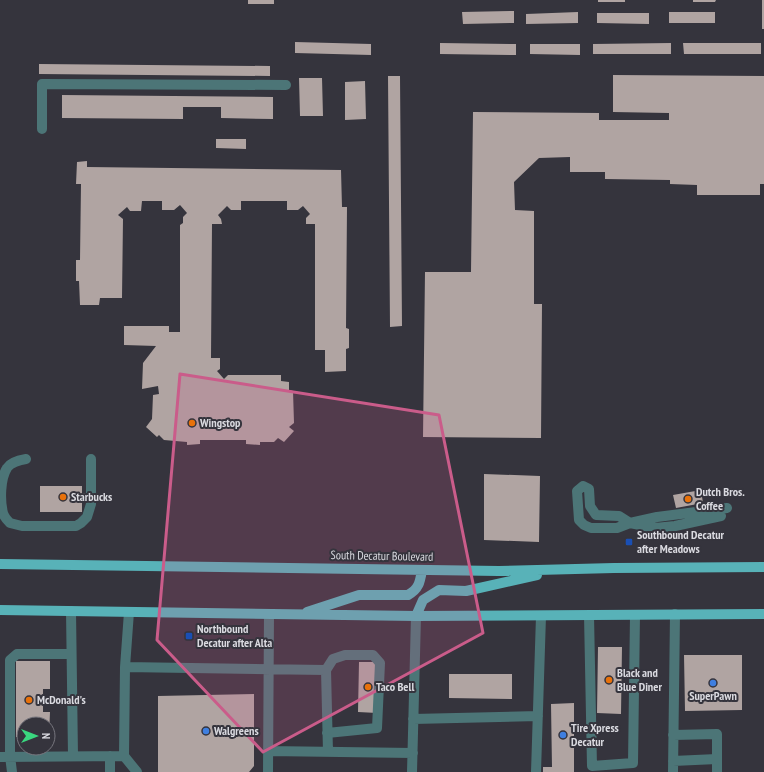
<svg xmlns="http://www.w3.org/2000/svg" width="764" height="772" font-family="'PT Sans Narrow',sans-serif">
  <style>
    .building { fill: #b0a4a2 }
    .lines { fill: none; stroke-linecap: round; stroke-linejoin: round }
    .minor { stroke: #4c7577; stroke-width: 10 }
    .major { stroke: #58b2b8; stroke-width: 10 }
    .marked { fill: #ca5c8a; fill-opacity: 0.2; stroke: #ca5c8a; stroke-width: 3; stroke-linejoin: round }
    .food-dot { fill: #e8710a; stroke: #35343d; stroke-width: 1.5 }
    .transit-dot { fill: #1a4fb4; stroke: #35343d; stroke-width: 1.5 }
    .shop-dot { fill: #3f7fe0; stroke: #35343d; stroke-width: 1.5 }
    .labels { text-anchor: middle; stroke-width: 4; stroke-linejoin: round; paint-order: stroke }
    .poi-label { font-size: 12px; font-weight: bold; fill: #dadae0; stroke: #35343d; text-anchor: start }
    .street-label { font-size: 12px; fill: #dadae0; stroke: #35343d }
  </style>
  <rect width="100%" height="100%" fill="#35343d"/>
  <path class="building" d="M248 0H274V4H248Z
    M598 0H625V2H598Z
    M693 0H716L715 2H693Z
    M762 0H764V29H762Z
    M514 11V23L463 24 462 12Z
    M578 12V23L526 24V14Z
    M669 12H715V23H669Z
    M597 13H649V24L597 23Z
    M295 42 371 44V55L295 53Z
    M440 43 516 44V55L440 54Z
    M671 43V54H593V44Z
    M683 43H761V54H684Z
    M530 44H580V55L530 54Z
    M39 64 270 66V76L39 74Z
    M613 75 764 76V184H760V195H697V185L670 184V180L605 179V172H570V157L539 158 514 182 515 210 534 211V304H542L541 438 423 437 425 272H471L473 112 599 113V120H669V113L613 112Z
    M388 76H400L402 326 390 327Z
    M299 78H322L323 116H300Z
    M365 81 366 119 345 120V82Z
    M62 95 273 97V119L221 118V107H183V119L62 118Z
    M216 139H246V149L216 148Z
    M87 161V167L341 170 342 207H347L346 328 349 329V348L346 349V371L325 372V350H315V224H306V218L310 214 303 206 298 210H287V201H241V210H231L227 206 218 215 221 219 222 224H212L211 358H220V369L217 371 224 379 228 375H281V381L289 382V390L293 391 294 423 289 427 294 431 284 442 278 438 274 442H260V445L246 444V440H200V444L187 445V442L164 440 159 435 157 437 146 427 152 419 153 395 159 394 158 386 142 389 143 363 156 346 124 345V326H169V332H180V225L183 223V217L187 213 180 205 174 210H162V201H142L141 211H130L127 207 118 215 123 219 122 298H100L99 305H80L79 281H76V260H80L81 184H76L77 162Z
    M484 474 540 476 539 542 484 540Z
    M40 486H82V493H86V501H82V512H40Z
    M701 490 703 503 676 508 673 495Z
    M598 647H622L621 714 597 713Z
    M684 655H742V710L685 711Z
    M16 661H50V689H43V712H50L49 737H48V724H24V737H16Z
    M359 662H378L377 713 358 712Z
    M449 674H512V699L449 698Z
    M254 694V766L249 772H158V696Z
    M574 703V772H543V767H552L551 704Z"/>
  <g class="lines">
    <path class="minor" d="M42 129V84L286 85
      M26 459C20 460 10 463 7 468 0 479 0 501 3 513 4 516 7 520 10 523L22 526H76L81 523 87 517 91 504V459
      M583 486 577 491 579 520 584 525 591 528H617L630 523 657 517 727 508
      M583 486 589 489 590 506 596 515 619 516 630 523 655 528 675 526 721 516
      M71 611 73 756
      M589 615 592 766 633 763 635 615
      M125 667 326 670 328 752
      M326 670 333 659 345 655H373L380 663 377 728 327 733
      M413 719 538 716
      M673 735 717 734V772
      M268 751 413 753
      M110 756V772
      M124 756 137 772
      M0 757 124 756 125 667 129 612
      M673 761 717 759
      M12 772 10 756V660L17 654H71
      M268 772 269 614
      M412 772 416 616
      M536 772 541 616
      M673 772 675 614"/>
    <path class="major" d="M0 564 499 571 614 568 764 567
      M0 610 416 616 764 614
      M307 612 359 595H408C419 589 420 582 422 570
      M416 616 423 600 439 590 466 591 537 575"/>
  </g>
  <path class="marked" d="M180 374 439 415 483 633 263 752 157 640Z"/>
  <g class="food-dot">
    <circle cx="192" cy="423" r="4"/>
    <circle cx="63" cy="497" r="4"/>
    <circle cx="688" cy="499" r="4"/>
    <circle cx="609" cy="680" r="4"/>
    <circle cx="368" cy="687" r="4"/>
    <circle cx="29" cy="700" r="4"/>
  </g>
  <g class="transit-dot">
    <rect x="625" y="538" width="8" height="8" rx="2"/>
    <rect x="185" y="632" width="8" height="8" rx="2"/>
  </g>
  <g class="shop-dot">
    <circle cx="713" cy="683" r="4"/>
    <circle cx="206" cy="731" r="4"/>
    <circle cx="563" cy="735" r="4"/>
  </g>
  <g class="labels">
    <g class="poi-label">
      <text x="200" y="427">Wingstop</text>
      <text x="696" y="496">Dutch Bros.<tspan x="696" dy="14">Coffee</tspan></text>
      <text x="71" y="501">Starbucks</text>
      <text x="637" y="539">Southbound Decatur<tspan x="637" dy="14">after Meadows</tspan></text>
      <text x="197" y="633">Northbound<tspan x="197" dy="14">Decatur after Alta</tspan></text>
      <text x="617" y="677">Black and<tspan x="617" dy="14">Blue Diner</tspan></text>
      <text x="376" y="691">Taco Bell</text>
      <text x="713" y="700" text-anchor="middle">SuperPawn</text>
      <text x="37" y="704">McDonald's</text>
      <text x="571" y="732">Tire Xpress<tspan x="571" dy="14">Decatur</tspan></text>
      <text x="214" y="735">Walgreens</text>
    </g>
    <g class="street-label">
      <text transform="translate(382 556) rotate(1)" y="4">South Decatur Boulevard</text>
    </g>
  </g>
  <g transform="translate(36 736) rotate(90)"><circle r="19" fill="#35343d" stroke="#77767e"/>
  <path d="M0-3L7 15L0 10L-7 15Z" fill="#3ad77f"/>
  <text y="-6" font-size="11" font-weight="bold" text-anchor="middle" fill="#dadae0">N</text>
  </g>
</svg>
